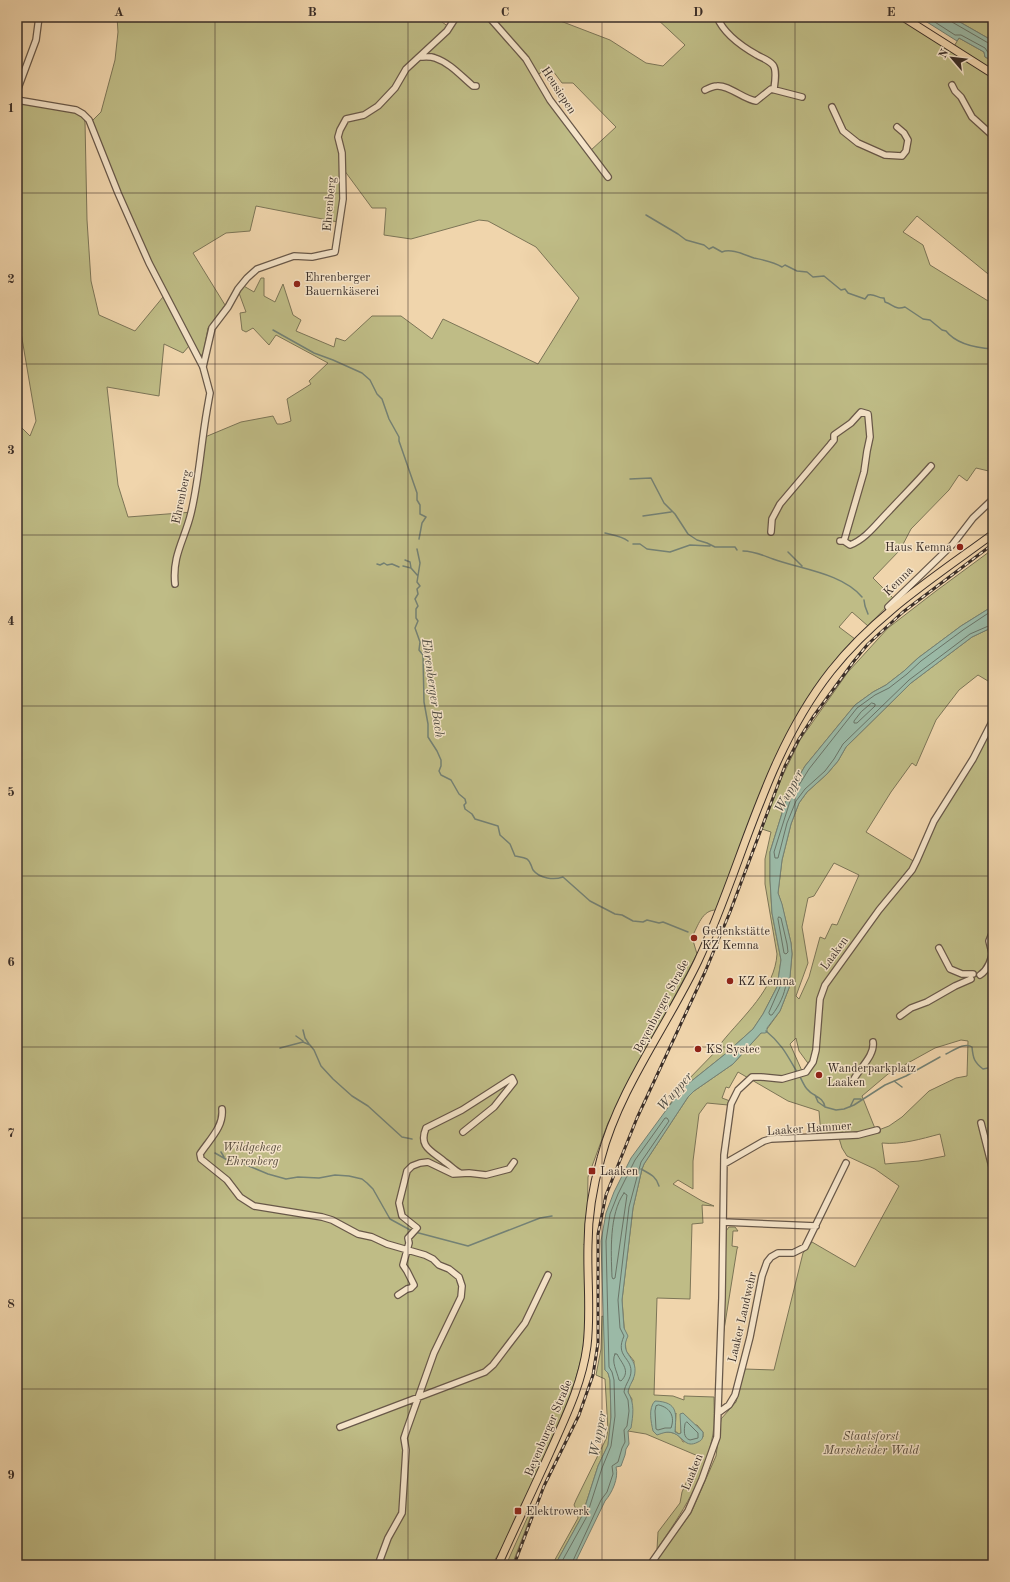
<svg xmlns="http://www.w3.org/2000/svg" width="1010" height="1582" font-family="'Old Standard TT',serif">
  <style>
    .green { fill: #bfbc86; stroke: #7c7557; fill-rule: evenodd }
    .water { fill: #9bb9a6; stroke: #748174 }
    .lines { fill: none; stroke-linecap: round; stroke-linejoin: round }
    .shore { stroke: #6a7467; stroke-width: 1 }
    .stream { stroke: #748174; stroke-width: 1.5 }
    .minor-casing { stroke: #685849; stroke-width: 8 }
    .major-casing { stroke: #3a2e28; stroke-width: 9 }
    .minor { stroke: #f5e4c9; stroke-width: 5.5 }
    .major { stroke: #f0d5ac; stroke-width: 7 }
    .rail-casing { stroke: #3a2e28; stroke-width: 3 }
    .rail { stroke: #f5e4c9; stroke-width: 1.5; stroke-dasharray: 4.5; stroke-linecap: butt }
    .grid { fill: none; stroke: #3a2e28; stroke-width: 1; stroke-opacity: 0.55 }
    .poi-dot { fill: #8f2418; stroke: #f5e4c9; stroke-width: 1.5 }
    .labels { text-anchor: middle; stroke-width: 3; stroke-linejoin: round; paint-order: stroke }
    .street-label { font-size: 12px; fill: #3a2e28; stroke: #f5e4c9 }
    .poi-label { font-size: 12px; fill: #3a2e28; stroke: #f5e4c9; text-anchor: start }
    .park-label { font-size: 12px; font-style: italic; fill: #554a3b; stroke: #f5e4c9 }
    .water-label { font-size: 13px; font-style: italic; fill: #4d4a41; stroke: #f5e4c9 }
    .neatline { fill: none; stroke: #3a2e28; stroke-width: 1.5 }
    .grid-label { font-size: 13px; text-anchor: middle; font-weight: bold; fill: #3a2e28 }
  </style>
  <rect width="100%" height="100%" fill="#f0d5ac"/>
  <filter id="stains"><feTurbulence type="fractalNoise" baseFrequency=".005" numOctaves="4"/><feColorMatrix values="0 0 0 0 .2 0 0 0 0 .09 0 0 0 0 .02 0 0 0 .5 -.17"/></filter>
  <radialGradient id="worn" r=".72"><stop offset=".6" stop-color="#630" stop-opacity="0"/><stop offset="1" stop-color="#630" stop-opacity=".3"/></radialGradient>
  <path class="green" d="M117 17H435L449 27 414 58 440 41 457 17H550L610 40 646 63 663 66 685 45 655 17H904L953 48 959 38 984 52 985 57 993 61V278L917 216 903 232 923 245 930 265 993 304V472L976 468 967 481 959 475 949 490 911 529 900 550 873 578 894 599 868 626 852 612 839 627 855 639 794 721 716 910C702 910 698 926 692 937L697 954 608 1123 588 1177 585 1330 582 1356 577 1374 573 1389 552 1440 504 1544 492 1565H17V423L30 436 36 421 17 309V103L76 112 83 116 85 122 87 220 91 281 99 315 135 331 163 297 189 346 183 353 164 344 159 396 107 387 118 485 128 517 193 512 205 437 241 422 273 416 277 424H282L291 421 287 399 311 384 309 381 328 363 276 335 269 345 253 328 246 332 242 330 240 313 246 312 239 293 242 285 254 292 261 278H264V296L275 302 283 284 293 315 301 320 296 331 334 347 336 338 345 341 372 316H401L432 339 443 319 538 364 579 298 536 247 488 221 479 220 411 239 384 235 386 208H372L344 170 338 222 256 206 250 231 226 233 193 253 225 305 208 328 203 355H199L150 260 130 218 92 121 101 112 115 60 118 32ZM550 67 562 83H573L616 127 590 151 549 97 537 75Z
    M951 17H993V41Z
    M993 549V606L961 626 918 658 904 671 886 685 873 692 855 705 805 766 787 797 770 852V880L772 913 781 960 777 987 763 1014 753 1029 724 1055 689 1083 668 1107 684 1084 719 1048 722 1042C743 1016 775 989 777 954L765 884V859L771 832 762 829 781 779 800 740 848 672 888 628 936 591Z
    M993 627V684L978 675 959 690 936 720 916 766 912 763 891 792 866 832 915 862 933 822 993 720V1565H653L691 1513 716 1456 721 1419 736 1402 745 1369 774 1370 803 1253 812 1242 855 1267 899 1186 875 1169 847 1156 842 1148 839 1138 821 1135 819 1111 788 1101 738 1072 729 1088 726 1087 722 1098 730 1101 728 1105 707 1103 699 1114 693 1161V1189L678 1180 673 1184 702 1201 714 1206 702 1205 703 1223 692 1224 690 1299 657 1298 654 1395 673 1396 684 1400V1396L714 1397C714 1409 715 1422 713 1434 705 1478 682 1513 657 1549L658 1532 680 1503 682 1492 698 1456 646 1434 628 1431 632 1399 628 1393 629 1385 633 1380 634 1361 626 1351 622 1300 633 1208 642 1169 644 1164 688 1097 694 1091 733 1064 761 1033 767 1029 780 1011 789 988 792 954 791 943 782 905 778 893 782 860 791 824 799 803 807 792 827 774 838 761 846 747 911 683 972 637ZM834 863 859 875 837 925 832 924 825 939 820 937 809 977 799 999 796 996 808 963 802 927 808 898 814 896ZM796 1038 799 1051 810 1066 802 1071 790 1044ZM961 1040 968 1041 967 1076 956 1078 929 1091 902 1117 889 1126 876 1131 862 1096 888 1074 935 1048ZM940 1134 945 1156 919 1161 885 1164 882 1143C901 1145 921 1139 940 1134ZM676 1413 675 1431 679 1434 681 1433V1425H697L703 1432V1437L683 1442C679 1434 674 1432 665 1432Z
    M729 1227H735L738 1231H733L732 1246 738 1247 737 1249 723 1336 726 1231Z
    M602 1316 604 1317 605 1370 608 1373 610 1380 611 1417 608 1445 598 1466 582 1516 555 1565H552L578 1518 577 1511 574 1505 576 1500 606 1439 608 1430 605 1379 596 1375 601 1349Z
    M533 1505H535L512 1565H506Z"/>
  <path class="water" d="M919 17H951L993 41V61L985 57 984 52 959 38 957 41Z
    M993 606V627L972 637 911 683 846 747 838 761 827 774 807 792 799 803 791 824 782 860 778 893 782 904 791 943 792 954 789 988 780 1011 767 1028V1032L765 1033H761L733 1064 694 1091 688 1097 644 1164 642 1169 633 1208 622 1300 624 1328 628 1336C619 1354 636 1356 635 1371 635 1379 629 1385 628 1392 635 1404 633 1415 631 1428L628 1431 629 1444 626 1449 625 1455 621 1466 616 1467C619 1478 612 1493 605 1501L574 1565H555L582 1516 598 1466 608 1445 611 1417 610 1380 608 1373 605 1370 601 1241 606 1213 614 1192 631 1158 678 1094 689 1083 724 1055 753 1029 763 1014 777 987 781 960 772 913 770 880V852L787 797 805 766 855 705 873 692 886 685 904 671 918 658 961 626Z
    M655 1401C679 1402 676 1414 675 1432L679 1434 681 1433 680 1414 683 1413 703 1432C703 1437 703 1440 698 1442 685 1449 683 1436 673 1433 667 1431 663 1433 657 1435L653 1431C651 1422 648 1408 655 1401Z"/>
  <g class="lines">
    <path class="shore" d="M927 17 955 35H961L985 48 989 54 993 57
      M950 17 952 22 990 44 993 45
      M993 610 963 630 921 661 907 674 889 688 875 695 857 708 809 769 791 798 774 852 775 858H778L787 823 796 801 805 789 825 771 834 759 843 744 909 680 970 634 993 624
      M872 703 875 704V706L857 723H854V721L861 712Z
      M779 917 781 918 787 944 788 952 786 954 784 953 778 919Z
      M783 981 786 983C785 994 779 1006 772 1015H770L769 1013Z
      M624 1193 627 1195 615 1278 613 1279 612 1277C611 1252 609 1214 624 1193Z
      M615 1354H617C622 1364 631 1371 621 1381L619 1380C617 1371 611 1362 615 1354Z
      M659 1405C671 1408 675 1417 671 1428H665L658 1430 656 1429 655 1411 656 1406Z
      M687 1422 698 1433V1438L690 1440C683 1438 684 1430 685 1424Z
      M560 1565 586 1518 602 1468 611 1446 615 1416 614 1380 612 1372 609 1367 606 1241 610 1214 618 1194 635 1160 665 1118H667L669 1121 641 1162 629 1207 618 1300 620 1328 624 1336C615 1356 631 1357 631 1371 631 1379 625 1384 624 1392L628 1400 629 1411 627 1426 624 1430 625 1442 622 1448 618 1462 612 1466 613 1474 607 1492 601 1500 571 1565"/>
    <path class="stream" d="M646 215 678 234 686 240 704 245 709 249 713 247 722 252C731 248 745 255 754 258 763 260 774 262 782 267L785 265 797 271 807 272 813 277 824 276 841 290 845 289 848 293 865 299 868 295C875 293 878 299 884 298L885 302C894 305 895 310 905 307L923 319 930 320 942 330 946 331C957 345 977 348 993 349
      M273 330 314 353 333 360 362 373 370 380 377 394 382 399 389 419 399 437V441L417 493V500L420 505V514L426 517 422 523 419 539
      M630 479 651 478 664 503 675 514 688 534 697 540 707 543 715 547H735L737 550
      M643 516 671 512
      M605 533C613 535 622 536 628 541
      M633 544H640L647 549 670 552 690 545 710 546
      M417 549 420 563 417 582 420 586 417 589 418 594 415 599 418 606 416 609V618L418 621 415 628 420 642 419 650 423 655 424 702 428 724V737L437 751 441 760V766L439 771 441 775 451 780 459 794 465 799 466 803 464 805 465 809 472 814 475 819 498 826 500 835 510 844 515 856C519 857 523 857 527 859 531 862 531 866 533 870 540 879 554 880 563 877L590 901 615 914 622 915 633 921 643 922 647 920 659 923 663 922 688 932
      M743 551C754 551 762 555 773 559 800 569 842 573 862 597
      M788 552 802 566
      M405 560 410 562 411 568
      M377 564 380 565 384 563 387 565 392 564 399 567
      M403 566 411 568 418 576
      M864 600 865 606 868 614
      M303 1030 305 1038 309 1044
      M766 1031C782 1044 787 1055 797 1072
      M296 1036 303 1041
      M280 1048 303 1042 310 1045 314 1050 321 1066 333 1079 352 1096 368 1106 402 1137 412 1139
      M946 1054C954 1050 965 1042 972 1047 973 1058 974 1062 983 1069L993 1067
      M799 1075C802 1080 804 1086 807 1089 813 1097 823 1096 825 1107L836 1110 844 1109 854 1105 885 1085 906 1076 940 1057
      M894 1081 902 1087
      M815 1095 818 1102 825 1107
      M850 1107 854 1099H861
      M221 1152 224 1157
      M215 1153 229 1161 244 1164 268 1174 286 1179 298 1177 319 1178 335 1175 349 1176 362 1179 367 1183 373 1189 390 1219 412 1231
      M641 1169C650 1174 656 1176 659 1186
      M415 1232 468 1246 540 1218 552 1216"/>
    <g class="minor-casing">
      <path id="minor" d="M489 17 526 59 550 100 608 177
        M717 17C724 34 741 46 757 55 762 58 769 60 773 65 777 70 775 82 774 89
        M419 57C424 57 430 56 435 58 450 63 461 76 473 86H476
        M952 85 955 91 961 97 972 117 993 136
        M705 90C709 88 713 86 717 86 729 85 743 99 756 101L771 89 802 97
        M17 91 36 40 39 17
        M17 100 76 110 83 114 89 120 118 193 149 263 203 367 210 393 207 410C201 444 199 480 191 513 185 539 172 555 175 584
        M832 107 843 131 858 143 885 155 902 156 906 151 908 140 904 133 897 127
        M203 367 212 328 228 307 238 289 247 278 257 269 294 256 312 257 335 252 343 199 342 153 338 137 340 130 346 119 364 115 378 106 395 88 406 69 447 31 456 17
        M771 532 772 519 780 504 830 445 834 440V435L851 423 861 412 868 414 870 437 867 451 864 472 844 541H840
        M844 541 850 545C866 539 877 523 889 511 903 496 917 482 931 466
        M890 610 888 607 953 544 973 518 993 499
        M939 948 950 969 962 974H973
        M992 953 989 941 993 931
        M980 975C989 969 992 958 993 948
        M900 1016 911 1008 927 1002 955 986 971 979
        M854 1079C860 1068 875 1055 873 1042
        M222 1109C224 1127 209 1140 200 1154L201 1159 227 1180 240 1197 254 1206 322 1217 332 1220 358 1234 372 1237 387 1244 425 1255 433 1259 439 1265 449 1269 459 1277 462 1286 461 1297 434 1353 407 1429 404 1438 406 1450 402 1513 388 1538 378 1565
        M981 1123 993 1171
        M724 1164 764 1141 771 1139 858 1135 877 1130
        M460 1173C454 1170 450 1165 445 1162 432 1151 418 1147 426 1128L462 1110 512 1078 514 1082 494 1107 463 1132
        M723 1222 816 1226
        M398 1295 407 1289 411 1288 414 1285 407 1271 403 1265 409 1243 408 1238 417 1228 402 1216 399 1203 407 1171 412 1166 420 1163 428 1162 453 1174 469 1173 486 1175 509 1169 514 1162
        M718 1413 729 1405 735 1395 750 1337 762 1276 767 1262 771 1257 778 1253H793L805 1247 846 1163
        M340 1427 485 1372 493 1365 525 1323 548 1275
        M491 1565 492 1564 496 1565
        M650 1565 688 1511 702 1479 717 1437 722 1298 724 1155 731 1104 738 1090 752 1077H761L782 1079 806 1072 813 1062 816 1050 820 999 825 985 879 910 912 870 917 860 934 821 973 759 993 720"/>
    </g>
    <g class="major-casing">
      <path id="major" d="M903 17 993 74
        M498 1565C515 1527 533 1490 550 1452 565 1418 582 1384 587 1346 591 1313 587 1279 588 1245 588 1216 593 1186 601 1158 619 1089 667 1026 698 961 743 865 764 756 831 671 875 615 936 576 993 534"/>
    </g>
    <use href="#minor" class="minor"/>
    <use href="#major" class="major"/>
    <g class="rail-casing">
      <path id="rail" d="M514 1565 544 1486 579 1415 593 1375 598 1343V1234L606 1195 637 1118 705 972 730 912 785 766 799 739 813 717 854 661 868 644 903 612 993 544"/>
    </g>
    <use href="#rail" class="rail"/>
  </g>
  <path class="grid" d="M215 17V1565M408 17V1565M602 17V1565M795 17V1565M17 193H993M17 364H993M17 535H993M17 706H993M17 876H993M17 1047H993M17 1218H993M17 1389H993"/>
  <g class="poi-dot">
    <circle cx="297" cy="284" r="4"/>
    <circle cx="960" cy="547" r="4"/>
    <circle cx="694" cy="938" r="4"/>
    <circle cx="730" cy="981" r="4"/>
    <circle cx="698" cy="1049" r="4"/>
    <circle cx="819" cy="1075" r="4"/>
    <rect x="588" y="1167" width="8" height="8" rx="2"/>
    <rect x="514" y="1507" width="8" height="8" rx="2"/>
  </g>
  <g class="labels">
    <g class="street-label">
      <text transform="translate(559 90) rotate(57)" y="4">Heusiepen</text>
      <text transform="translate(329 204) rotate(-85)" y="4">Ehrenberg</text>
      <text transform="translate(181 497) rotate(-78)" y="4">Ehrenberg</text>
      <text transform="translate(898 581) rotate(-45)" y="4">Kemna</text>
      <text transform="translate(834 953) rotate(-54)" y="4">Laaken</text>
      <text transform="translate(661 1006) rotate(-62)" y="4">Beyenburger Straße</text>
      <text transform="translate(809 1128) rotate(-4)" y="4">Laaker Hammer</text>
      <text transform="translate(742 1317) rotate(-77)" y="4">Laaker Landwehr</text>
      <text transform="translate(548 1428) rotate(-67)" y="4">Beyenburger Straße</text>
      <text transform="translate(692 1472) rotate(-68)" y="4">Laaken</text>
    </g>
    <g class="poi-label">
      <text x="305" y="281">Ehrenberger<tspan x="305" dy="14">Bauernkäserei</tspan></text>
      <text x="952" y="551" text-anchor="end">Haus Kemna</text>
      <text x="702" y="935">Gedenkstätte<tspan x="702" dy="14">KZ Kemna</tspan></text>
      <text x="738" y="985">KZ Kemna</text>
      <text x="706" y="1053">KS Systec</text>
      <text x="827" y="1072">Wanderparkplatz<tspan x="827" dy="14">Laaken</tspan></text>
      <text x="600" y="1175">Laaken</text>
      <text x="526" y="1515">Elektrowerk</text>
    </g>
    <g class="park-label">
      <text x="252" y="1151">Wildgehege<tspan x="252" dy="14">Ehrenberg</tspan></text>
      <text x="871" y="1440">Staatsforst<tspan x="871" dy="14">Marscheider Wald</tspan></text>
    </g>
    <g class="water-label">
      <text transform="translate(434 688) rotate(82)" y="5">Ehrenberger Bach</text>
      <text transform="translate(788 791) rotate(-62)" y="5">Wupper</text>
      <text transform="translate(674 1091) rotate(-49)" y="5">Wupper</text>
      <text transform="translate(597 1434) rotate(-79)" y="5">Wupper</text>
    </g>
  </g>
  <rect width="1010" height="1582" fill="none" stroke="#f0d5ac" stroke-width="44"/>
  <g transform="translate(952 58) rotate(298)" stroke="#f5e4c9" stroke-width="3" paint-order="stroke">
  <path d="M0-3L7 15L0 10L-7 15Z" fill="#3a2e28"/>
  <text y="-6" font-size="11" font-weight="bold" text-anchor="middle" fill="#3a2e28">N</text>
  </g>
  <rect x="22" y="22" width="966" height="1538" class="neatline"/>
  <g class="grid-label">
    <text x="119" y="16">A</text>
    <text x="312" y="16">B</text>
    <text x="505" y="16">C</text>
    <text x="698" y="16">D</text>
    <text x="891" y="16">E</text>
    <text x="11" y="112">1</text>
    <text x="11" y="283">2</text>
    <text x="11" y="454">3</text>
    <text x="11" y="625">4</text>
    <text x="11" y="796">5</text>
    <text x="11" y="966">6</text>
    <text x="11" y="1137">7</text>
    <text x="11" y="1308">8</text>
    <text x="11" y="1479">9</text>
  </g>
  <rect width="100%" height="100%" filter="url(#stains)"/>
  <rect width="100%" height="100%" fill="url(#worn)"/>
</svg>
